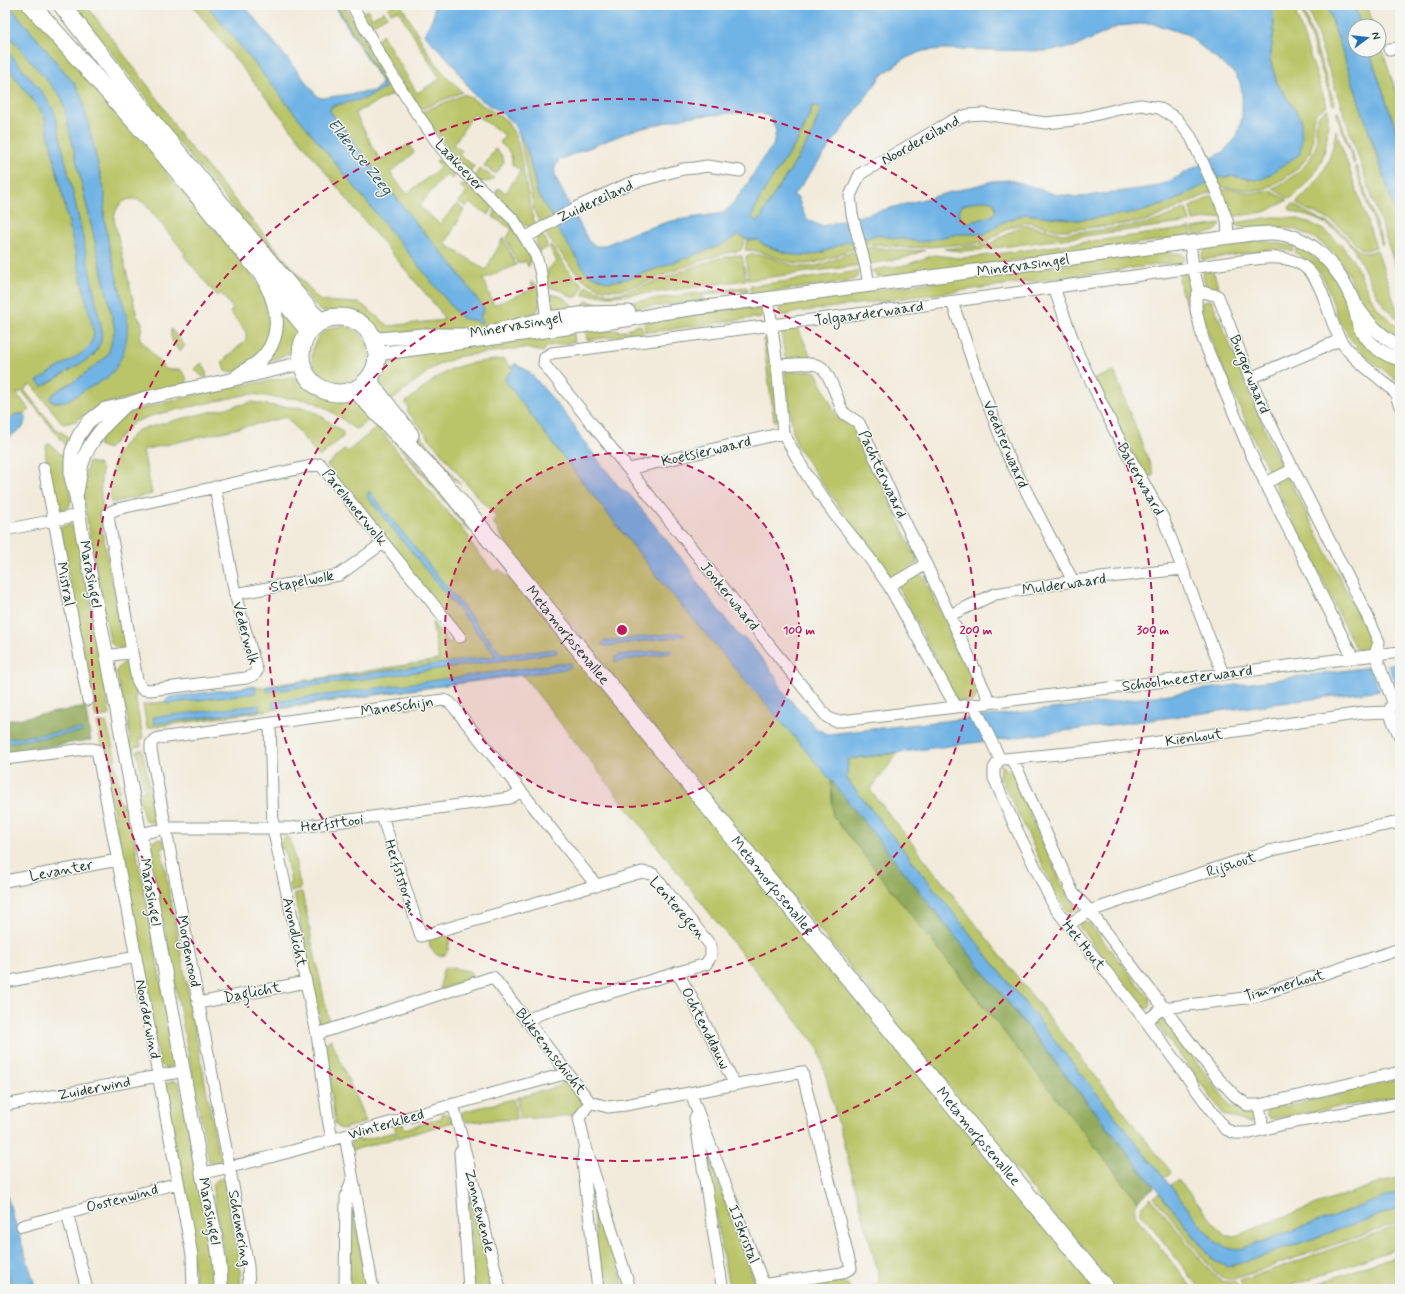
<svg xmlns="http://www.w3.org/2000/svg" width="1405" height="1294" font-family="Mynerve,sans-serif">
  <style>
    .green { fill: #b9c567; stroke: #6c814e; fill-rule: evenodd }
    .forest { fill: #92aa5c; stroke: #587448 }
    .water { fill: #6fb3e5; stroke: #47788c; fill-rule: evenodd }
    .pier { fill: #f2ebdb }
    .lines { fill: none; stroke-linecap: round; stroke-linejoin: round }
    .minor-casing { stroke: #889488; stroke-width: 13 }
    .tertiary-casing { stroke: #889488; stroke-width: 15 }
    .primary-casing { stroke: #889488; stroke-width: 19 }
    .minor { stroke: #fff; stroke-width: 11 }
    .tertiary { stroke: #fff; stroke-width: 13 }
    .primary { stroke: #fff; stroke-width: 17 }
    .ring { fill: none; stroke: #c2185b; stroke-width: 2; stroke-dasharray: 7 5 }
    .labels { text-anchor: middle; stroke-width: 3; stroke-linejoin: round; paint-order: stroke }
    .street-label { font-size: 15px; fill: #1f3d34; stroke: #f6f6f2 }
    .water-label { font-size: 16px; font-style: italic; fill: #335a60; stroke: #f6f6f2 }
    .centre { fill: #c2185b; stroke: #f6f6f2; stroke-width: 2 }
    .ring-label { font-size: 12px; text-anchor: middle; font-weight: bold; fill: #c2185b; stroke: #f6f6f2; stroke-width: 3; stroke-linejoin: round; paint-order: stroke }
  </style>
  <rect width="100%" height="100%" fill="#f6f6f2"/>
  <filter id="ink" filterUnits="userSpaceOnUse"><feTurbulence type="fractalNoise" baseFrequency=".025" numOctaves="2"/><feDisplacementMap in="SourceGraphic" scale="8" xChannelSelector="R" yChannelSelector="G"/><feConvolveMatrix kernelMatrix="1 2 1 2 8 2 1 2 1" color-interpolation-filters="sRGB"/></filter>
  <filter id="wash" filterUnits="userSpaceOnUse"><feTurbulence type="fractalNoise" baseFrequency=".012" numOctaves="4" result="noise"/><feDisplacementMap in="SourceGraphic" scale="16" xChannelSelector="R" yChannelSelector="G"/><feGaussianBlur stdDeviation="0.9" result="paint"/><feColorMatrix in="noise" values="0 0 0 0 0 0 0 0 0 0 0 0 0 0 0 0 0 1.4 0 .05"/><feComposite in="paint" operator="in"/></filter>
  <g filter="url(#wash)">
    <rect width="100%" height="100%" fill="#f2ebdb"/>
    <path class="green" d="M9 5H24L159 155 167 174 205 220 220 234 268 296 273 321 267 344 256 359 237 371 229 372 225 371 223 366V361L246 340V332L230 312 233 309 221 293 217 296 184 256 185 253 145 204C130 192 115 203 114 220L137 316 142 323 140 339 165 369 173 370 180 369 186 377 187 382 186 384 104 404 93 409 76 421 63 424 31 384 24 390 55 428 67 436 69 447H67L22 391 17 394 30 410 22 415 16 414 5 423V64L44 115 94 334 91 344 82 353 38 382 42 387 93 356 101 342 82 233 54 111 42 92 5 48V31L62 98 115 329 109 352 105 358 78 379 64 386 50 398 52 402 106 379 127 318 109 246 104 216 105 194 81 95 74 83Z
      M74 5H86L158 99 180 135 320 301 360 303 389 326 444 320 440 311 358 213 192 5H207L461 318 477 321 479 323 480 317 484 309 453 265 418 226 329 111 330 108 385 86 336 5H344L373 56 381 63 396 91 395 93 355 113 380 160 410 144 414 153 390 173 407 194 441 167 436 161C444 156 448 163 453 169L454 173 452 179 446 174 419 206 440 224 457 204 464 210 445 244 486 270 503 238 516 265 483 279 494 305 533 289 531 282 536 284 539 287C539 294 542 305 537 311 533 317 522 318 515 320 470 333 425 332 379 333 358 313 348 313 320 311L162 123 147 98Z
      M394 5H401L425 47 441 70 462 92 419 110 376 42 382 34 417 93 440 79 398 10 391 13 388 8Z
      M1273 5H1293L1327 106C1305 117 1316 126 1312 145 1309 165 1279 184 1261 190 1251 193 1232 185 1218 188L1216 179 1218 178 1231 176 1256 180 1301 119 1277 83 1270 60 1274 30Z
      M1307 5H1327L1400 225V280Z
      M1354 5H1367L1374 26H1361Z
      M1303 8 1335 104 1333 105 1301 9Z
      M368 10 372 18 384 11 387 16 368 27 360 14Z
      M1379 41 1400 103V142L1369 50H1379Z
      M465 94 506 120 513 131 518 143 531 210 536 226 531 227 524 225 498 197 496 193 498 188 506 193 521 170 512 165C512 153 509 150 500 143L505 135 474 114 453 145 462 151 459 155 474 166 470 173 459 163 422 112Z
      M812 106 820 108V110C814 140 792 166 776 191 770 200 766 212 760 220L756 221 752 217C765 177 803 148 812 106Z
      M1328 109C1328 155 1324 168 1290 199L1273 189C1286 181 1301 172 1310 159 1313 154 1316 147 1317 141 1317 127 1311 116 1328 109Z
      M1336 112H1338L1355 163 1354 164Z
      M1336 130 1376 247 1366 250 1361 249C1352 241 1345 231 1336 224 1323 215 1308 212 1296 203 1321 180 1331 164 1336 130Z
      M519 133 527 150 538 195 553 216 540 224 534 210Z
      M495 149 501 154 504 162 496 174 484 166Z
      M1355 167H1357L1383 244H1381Z
      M480 168 494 178 491 181 479 182 474 177Z
      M1209 182 1212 192 1150 220 1133 223 1069 230H1057L1029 222 1011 227 987 241 973 244 908 248 875 244 866 245 864 239 875 235 922 242 957 234H984L1001 223 1025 214 1077 220 1140 212 1169 203Z
      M465 185 470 186 493 206 489 215 469 203 466 207 459 202 467 192 460 186Z
      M1228 189C1245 190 1252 197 1269 190L1288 200 1271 209 1264 212 1231 217 1220 191Z
      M1214 195 1222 217 1193 221 1190 207Z
      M988 200 994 202 996 210 992 216C983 218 970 224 961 222L959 216V211L963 205 978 201Z
      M1294 204C1307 215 1324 219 1337 229 1344 234 1355 250 1362 252 1366 254 1373 251 1377 250L1400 320C1371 302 1367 261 1344 237 1335 229 1324 222 1313 218 1305 215 1297 214 1290 210L1289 207Z
      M1186 208 1190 222 979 250 960 251 944 249 985 245 993 242 1021 226H1032L1062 234 1099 230 1150 223 1161 219Z
      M496 210 510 222 530 255 531 261 528 267 526 261 518 264 506 239 512 229 493 217Z
      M1273 217C1281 217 1290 217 1298 219 1325 226 1347 246 1359 272 1365 285 1371 301 1381 312 1387 318 1394 323 1400 328V340C1386 331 1374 321 1365 307 1349 283 1348 263 1323 244 1313 237 1300 230 1287 228 1280 227 1273 227 1266 227 1256 226 1242 231 1234 224L1233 223Z
      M557 224 608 282 631 278 721 245 732 239 738 234 745 239 741 250C736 252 731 252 726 253 710 258 695 263 679 269 628 288 600 310 562 255 556 247 549 240 544 231Z
      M1221 224C1217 234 1204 234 1195 236L1193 228Z
      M1191 228 1192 236 884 278 875 275 872 272V270L906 265 934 255 958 258 974 257Z
      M541 233 546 240 547 248 539 252 536 245 537 237Z
      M748 240H758L764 245 792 255 824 252 848 240 857 242 858 247C843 252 820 264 805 264 784 264 767 250 745 250L746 245Z
      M1257 240 1294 246 1293 251 1274 249 1202 260C1200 252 1205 250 1212 248L1211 245Z
      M549 246H552L570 273 583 285 578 296 573 298 561 290 551 288 547 284C546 272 546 269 557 262Z
      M874 247 907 251 925 250 904 258 869 264 866 248Z
      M1297 247 1308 252 1329 271 1342 292 1353 318 1400 364V381L1397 382C1383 367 1364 358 1352 341 1347 334 1343 327 1339 320 1327 291 1328 268 1295 253Z
      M858 250 862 265 748 280 746 259V256C767 249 785 268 806 267 824 267 841 255 858 250Z
      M1171 251 1172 254 1178 253 1183 255 1184 259 1179 265 1172 263 790 313 789 315H780L779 308 781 306 788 305V301Z
      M735 255 742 256 746 279 745 280 660 292 611 296 582 295 586 286C595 289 603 294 613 294 623 293 633 289 642 286 673 276 703 260 735 255Z
      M860 271C858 278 854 280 847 282L752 294 750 289 751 286Z
      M1213 271 1220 291C1207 292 1203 283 1203 272Z
      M1181 273 1187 275 1190 280 1197 327 1181 291 1179 276 1181 275Z
      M747 287 748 292H742V290L703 295V301L661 306 581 310 582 307 586 301 602 304 628 302Z
      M548 295C558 294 564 297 571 304L572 311H557L552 306Z
      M1207 300 1212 301 1270 442 1363 623 1370 629 1373 641 1371 646 1368 649 1361 651 1355 648 1311 555 1296 529 1250 431 1202 319 1201 303Z
      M749 306 750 310 757 309 763 312 761 318 758 319 753 318 650 332V331L645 332 644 321Z
      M279 307 298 323 300 334 298 344 293 352 259 365Z
      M641 325 643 333 587 340 585 328 598 327 600 332 619 330V332L629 330V328H633V326Z
      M312 355a29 29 0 1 1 58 0a29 29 0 1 1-58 0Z
      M797 326 811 357 787 359 785 357 782 336 785 329Z
      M171 329 185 346 179 351C173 343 170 339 171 329Z
      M573 330 575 342 547 346 543 352 524 348 461 356 440 364 431 369 390 402C379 381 373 377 391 357Z
      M769 338 780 420 774 421 763 339Z
      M504 359 514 370 507 375 505 380 559 452 668 590 831 780 833 816 1138 1201C1134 1207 1134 1211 1137 1218L1193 1289H1117L1107 1280 612 677 605 665 587 643 516 559 493 522 496 517 469 487 407 411 409 408 405 403C420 391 436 376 454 368 470 362 488 361 504 359ZM670 649 671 652 669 653 615 657Z
      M202 363 205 368 207 377 206 378 201 376 194 369Z
      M810 371 816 372 838 419 854 424 918 563 894 578 891 576 865 539 848 519 829 493 797 446 793 433 785 372Z
      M1114 371 1154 475 1146 478 1091 380Z
      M292 377H297L303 381 319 394 337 398H351L358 401 375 415 357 429C351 428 348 423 342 419 334 413 325 407 316 403 302 397 287 399 272 397 263 396 258 394 248 394L154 415 134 422 108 449 98 445C101 431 124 416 136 410L214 390Z
      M252 402 273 406 306 408 320 415 343 432V437L319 457 287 417 143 450 152 494 111 503 110 481 116 456 122 446 138 430 180 419Z
      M402 413 461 485 437 463 421 444 401 414Z
      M376 428H379L413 471 470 538 468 540 494 572 499 569 529 597 1097 1289H870L880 1280 818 1047 730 939 522 674 147 728 143 705 439 660 432 622 449 643 455 638 327 465 345 449 347 452Z
      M384 428 449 500 469 531Z
      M50 443 60 454 67 456 71 501 69 507C64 511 60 512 56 507 54 498 43 454 46 447 47 444 47 444 50 443Z
      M88 462 98 464 102 470C99 490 102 502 105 521L101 525 122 633 127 636 126 647C119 650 113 647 110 641L86 514 83 491Z
      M69 524 77 530 110 715 96 718 60 528Z
      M918 573 924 577 979 693 973 701H957L898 586Z
      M124 662H130L137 690 135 697 143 738 140 739 141 746 134 747V752L131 753 128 719 116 672 118 668Z
      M106 722 116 759H114L120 791 117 792 120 803H122L123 807 128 806 176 1063 171 1067 165 1068 160 1064 97 723Z
      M142 749 155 814 160 813V818C154 824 151 823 144 819L138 792 144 791 137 751Z
      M898 753 870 790 1171 1172 1164 1178 847 779 848 759Z
      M1001 764 1014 776 1039 835 1068 897 1077 908 1068 913 1056 896 1023 823 1000 777Z
      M285 837 288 838 291 840 301 889 290 892 288 883 291 882 284 848 280 849V843Z
      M158 839 163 840 166 847 161 848 218 1152H223V1158C218 1163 215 1163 209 1161L208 1156 149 848 152 842Z
      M302 892 312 940 301 943 299 935 302 934 294 894Z
      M1079 922H1088L1150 999 1151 1005 1148 1009 1143 1007 1080 928Z
      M444 934 448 935 450 938 448 950 445 955 439 956C433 953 427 945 430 939Z
      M312 942 330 1026 323 1028 319 1025 317 1019 320 1018 314 990 311 991 309 983 312 981 304 944Z
      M447 967 469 971 472 975 471 979 441 989 440 988 443 970Z
      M1162 1017 1231 1107 1242 1110 1253 1111V1120L1251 1123 1224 1115 1156 1023Z
      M331 1039 366 1122 343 1129 339 1128 335 1123 325 1046 327 1042Z
      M1400 1079V1095L1380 1100 1271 1119 1266 1116V1110L1283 1103 1284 1107Z
      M564 1080 569 1082 583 1101V1104L576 1115 519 1119 518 1106 516 1098 560 1086Z
      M174 1081 179 1083 214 1262 215 1289H197L166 1088 167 1083Z
      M513 1099 515 1107 516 1119 467 1122C463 1119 461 1117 462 1112Z
      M441 1113C448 1114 451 1115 453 1122L398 1138 394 1125 403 1124 404 1129 442 1118Z
      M394 1132 396 1138 350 1151C350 1143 350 1140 358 1137L359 1141Z
      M706 1149 757 1288 839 1278 840 1281H844L845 1284H848L850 1289H720L729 1287 703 1150Z
      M588 1164 625 1289H601Z
      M467 1173 496 1289H474Z
      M1400 1176V1192L1244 1248C1238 1249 1232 1250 1226 1248 1211 1242 1181 1199 1170 1185L1178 1179 1208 1216 1225 1236H1235L1304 1209Z
      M224 1178 230 1186 225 1187 240 1267 241 1289H227L225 1261 212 1185 217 1180Z
      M1159 1193 1214 1261H1249L1400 1208V1222L1234 1279C1227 1280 1222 1278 1216 1274L1154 1197Z
      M1151 1198 1211 1272 1221 1281 1236 1283 1240 1289H1200L1141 1213C1140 1206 1146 1202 1151 1198Z
      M352 1202 367 1289H349V1203Z
      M1400 1225V1247L1282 1289H1243L1240 1281Z
      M1400 1254V1289H1302Z
      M5 1266 14 1289H5Z"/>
    <path class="forest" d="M85 707 91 740 5 753V721Z
      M831 780 1154 1187 1138 1201 833 816Z"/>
    <path class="water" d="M5 5H9L74 83 81 95 105 194 104 216 109 246 127 318C129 339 123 366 105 379 98 384 90 387 83 391 72 398 67 403 52 402L50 398 54 393 78 379 105 358 109 352 115 329 62 98 5 31Z
      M207 5H244L318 97 322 98 374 91 382 84 381 81 341 16 335 5H336L385 86V88L364 99 332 106 330 108V111L418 226 453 265 484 309 480 317 483 321 479 324 477 321 461 318Z
      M434 5H1273L1274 30 1270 60 1277 83 1301 119 1302 140 1300 154 1263 179 1256 180 1231 176 1218 178 1169 203 1140 212 1077 220 1025 214 1001 223 985 234H957L922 242 875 235 852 243 848 241C822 253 808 261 780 251 772 248 765 246 758 240H748L738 234 732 239 721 245 631 278 608 282 587 274 558 230 557 224 538 195 527 150 513 123 504 115 474 95 453 64 424 35 434 15ZM1150 23 1186 34 1235 74 1240 83 1242 94V117L1237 137 1223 152 1170 181 1153 187 1080 197 1054 194 1011 180 993 181 822 226C804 220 804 215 798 198L793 195 800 187 882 75 904 59 923 51 941 49 1044 51 1075 47 1119 26ZM812 106 820 108V110L812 134 796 161 768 204 760 220 756 221 752 217C765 177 802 148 812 106ZM732 113H760L770 117 776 131 773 146 763 158 748 183 731 206 723 213 671 221 633 233 603 246H596L589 242 558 183C554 172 552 168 561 159L631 131 687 117ZM988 200 994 202 996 210 992 216C983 218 970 224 961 222L959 216V211L963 205 978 201Z
      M1327 5H1354L1361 26H1355V50H1369L1400 142V225Z
      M5 48 42 92 54 111 82 233 102 331 101 342 93 356 42 387 37 381 82 353 91 344 94 333 44 115 5 64Z
      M516 363 518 366 527 370 534 377 574 425 578 434 620 488 630 495 689 568 698 584 739 636 746 639 777 678 783 692 817 729 828 734 1095 704 1400 663V693L1397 688 848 759 847 779 1214 1241C1226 1248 1230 1250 1244 1248L1400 1192V1208L1249 1261 1227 1267 1214 1261 831 780 668 590 559 452 505 380 507 375 513 370 511 367Z
      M16 414H23L27 420 24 421V426L5 441V423Z
      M369 491 502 655 556 649 557 653 267 692 266 687 496 656 367 497 368 493Z
      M678 633 684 634V636L606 646 602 645V643L605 641Z
      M670 649 672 652 669 653 615 662V657L620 655Z
      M571 663V667L567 669 273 708 272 702 548 665Z
      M255 686 256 693 166 704V700L170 697Z
      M259 705 260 710 154 724 153 717Z
      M81 729 82 732 5 743V739Z
      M5 1190 36 1289H14L5 1266Z"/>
    <path class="pier" d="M1386 663 1400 694H1398L1396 690 1381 692 1369 665Z"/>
  </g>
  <g filter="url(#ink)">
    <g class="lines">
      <g class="minor-casing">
        <path id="minor" d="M352 5 383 60 415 111 442 149 457 166 514 220 536 256 541 274 548 327
          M1389 49 1400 48
          M525 238 579 206 628 184 683 169 695 168 707 166 740 171
          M1190 243 1193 267 1199 291 1196 298V310L1203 339 1251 454 1353 658
          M869 285 866 268 852 214 850 196 860 174 953 120 968 115 983 114 1046 123 1074 120 1123 108 1141 105 1159 108 1176 118 1191 137 1216 191 1227 220 1228 237
          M1054 288 1078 354 1115 431 1163 518 1223 674
          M1199 291 1218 296 1250 378 1273 429 1365 611 1379 642 1375 654
          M768 298 777 365 783 433 808 477 835 515 868 556 889 586 956 707
          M952 302 983 391 1008 456 1073 581
          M777 365C787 365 813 361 821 367 829 372 838 400 842 410L845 414 859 423 862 429 894 500 924 560 990 702
          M1250 378 1340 340
          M1400 406C1398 402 1397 396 1395 393 1392 388 1386 384 1381 380 1367 368 1351 357 1341 341 1326 317 1325 274 1296 262 1277 253 1246 261 1226 263 1181 269 1137 276 1092 282 912 308 732 330 552 353L545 357 544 364 827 717 835 721H842L1400 652
          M44 468 88 700
          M629 469 783 433
          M1265 483 1292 470
          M215 487 235 594 257 671 254 675 246 678 150 690 142 689 137 680 109 522 108 513 117 509 320 464 460 637
          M5 530 79 515
          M889 586 926 564
          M235 594 339 575 383 543
          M950 615 995 594 1073 581 1183 569
          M1375 654 1393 702 1389 712 1400 737
          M107 656 132 652
          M974 705 1000 759
          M270 724 273 828 317 1034 328 1118 332 1140
          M5 759 85 749H93L97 750 192 1255 193 1289
          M1000 759 994 768V778L1014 824 1055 908 1146 1021 1225 1129 1235 1133H1250L1284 1124 1400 1103
          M1004 759 1102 750 1363 713 1389 712
          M1011 759 1018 771 1073 893 1090 911 1215 1075 1234 1095 1247 1105H1259L1400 1072
          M382 816 421 936 642 872 653 874 711 946V956L706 964 542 1013 526 1021
          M140 834 166 828H292L510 798 521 791
          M5 881 118 860
          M1068 925 1090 911 1193 876 1269 851 1354 831 1400 822
          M677 972 692 998 735 1085
          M5 982 136 957
          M198 1003 306 982
          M1146 1021 1163 1008 1253 997 1400 949
          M317 1034 493 977 590 1102 608 1107 625 1105 802 1072 851 1268 842 1273 768 1284 763 1283 691 1094
          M590 1102 579 1118 584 1141 630 1289
          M453 1104 500 1289
          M5 1105 184 1071
          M1259 1105 1263 1129
          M695 1118 722 1285
          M345 1136 373 1289
          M584 1149 583 1163 598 1289
          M460 1152 469 1289
          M203 1173C274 1158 344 1136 413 1116 465 1101 517 1087 568 1073
          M67 1213 87 1289
          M22 1226 178 1183
          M249 1289 248 1266 151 750V744L154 740 159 738 443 700 449 702 453 706 597 886
          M345 1289 346 1197 352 1179"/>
      </g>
      <g class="tertiary-casing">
        <path id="tertiary" d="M1357 307C1369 324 1381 337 1400 346
          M493 331 547 318 588 313 629 312
          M372 335 379 339 423 335H464
          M377 357 384 353 633 319 661 313 1252 234C1258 234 1264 233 1270 233 1311 233 1339 267 1353 301 1356 310 1357 319 1360 328 1367 344 1384 355 1400 359
          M237 376C243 371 251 367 258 362 282 341 280 311 266 285
          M77 492C79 483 80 473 82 464 89 439 108 422 127 404
          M221 1289C221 1252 211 1215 203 1178L107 656 81 528 76 496 71 477V461L72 451 79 435 88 422 105 409 128 404 146 398 230 380 302 363"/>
      </g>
      <g class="primary-casing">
        <g id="primary">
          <path d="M31 5 163 153 309 331"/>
          <path d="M62 5 154 124 311 312 320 321"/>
          <circle cx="339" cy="355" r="38"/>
          <path d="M370 377 372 386 410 435"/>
          <path id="s1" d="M356 390 442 481 965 1120 1106 1289"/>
        </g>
      </g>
      <use href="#minor" class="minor"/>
      <use href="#tertiary" class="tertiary"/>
      <use href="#primary" class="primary"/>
    </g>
  </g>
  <circle cx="622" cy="630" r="177" fill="#c2185b" fill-opacity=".12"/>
  <g class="ring">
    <circle cx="622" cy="630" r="177"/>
    <circle cx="622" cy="630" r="354"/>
    <circle cx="622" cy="630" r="531"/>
  </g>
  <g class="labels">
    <g class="street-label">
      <text transform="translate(920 140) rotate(-29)" y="5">Noordereiland</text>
      <text transform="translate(460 165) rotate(47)" y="5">Laakoever</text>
      <text transform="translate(595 201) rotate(-25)" y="5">Zuidereiland</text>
      <text transform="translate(1023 265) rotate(-8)" y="5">Minervasingel</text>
      <text transform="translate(869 313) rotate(-8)" y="5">Tolgaarderwaard</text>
      <text transform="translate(516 325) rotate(-10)" y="5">Minervasingel</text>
      <text transform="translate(1250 374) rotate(68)" y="5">Burgerwaard</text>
      <text transform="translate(1006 444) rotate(67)" y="5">Voedsterwaard</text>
      <text transform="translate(706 451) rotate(-13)" y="5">Koetsierwaard</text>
      <text transform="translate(883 474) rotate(65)" y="5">Pachterwaard</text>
      <text transform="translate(1141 479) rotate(61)" y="5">Bakerwaard</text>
      <text transform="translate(355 507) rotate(51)" y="5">Parelmoerwolk</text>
      <text transform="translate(91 574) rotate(79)" y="5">Marasingel</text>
      <text transform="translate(302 581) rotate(-11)" y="5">Stapelwolk</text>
      <text transform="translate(66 584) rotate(79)" y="5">Mistral</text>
      <text transform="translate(1064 584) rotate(-8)" y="5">Mulderwaard</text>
      <text transform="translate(730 596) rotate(51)" y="5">Jonkerwaard</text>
      <text transform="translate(246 633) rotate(75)" y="5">Vederwolk</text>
      <text dy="5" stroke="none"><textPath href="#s1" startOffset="324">Metamorfosenallee</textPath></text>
      <text transform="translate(1187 678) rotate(-7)" y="5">Schoolmeesterwaard</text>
      <text transform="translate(397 706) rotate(-8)" y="5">Maneschijn</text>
      <text transform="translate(1194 737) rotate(-8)" y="5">Kienhout</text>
      <text transform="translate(332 823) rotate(-7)" y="5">Herfsttooi</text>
      <text transform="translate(1231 864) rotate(-18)" y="5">Rijshout</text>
      <text transform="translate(61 870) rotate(-11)" y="5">Levanter</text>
      <text transform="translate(401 876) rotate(72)" y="5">Herfststorm</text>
      <text dy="5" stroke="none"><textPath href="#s1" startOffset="648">Metamorfosenallee</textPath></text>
      <text transform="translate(151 892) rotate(80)" y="5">Marasingel</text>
      <text transform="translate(678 908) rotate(49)" y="5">Lenteregen</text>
      <text transform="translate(295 932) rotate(78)" y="5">Avondlicht</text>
      <text transform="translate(1084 945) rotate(51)" y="5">Het Hout</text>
      <text transform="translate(189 951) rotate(79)" y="5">Morgenrood</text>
      <text transform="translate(1284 985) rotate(-16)" y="5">Timmerhout</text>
      <text transform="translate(252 992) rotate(-11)" y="5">Daglicht</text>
      <text transform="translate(148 1019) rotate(79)" y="5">Noorderwind</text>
      <text transform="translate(706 1028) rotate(63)" y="5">Ochtenddauw</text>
      <text transform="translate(551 1051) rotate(52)" y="5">Bliksemschicht</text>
      <text transform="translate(94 1088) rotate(-11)" y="5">Zuiderwind</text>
      <text transform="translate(386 1124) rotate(-16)" y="5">Winterkleed</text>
      <text dy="5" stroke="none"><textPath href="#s1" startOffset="972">Metamorfosenallee</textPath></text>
      <text transform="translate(122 1198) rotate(-15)" y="5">Oostenwind</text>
      <text transform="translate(210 1211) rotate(79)" y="5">Marasingel</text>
      <text transform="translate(480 1211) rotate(76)" y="5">Zonnewende</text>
      <text transform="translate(240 1228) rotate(80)" y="5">Schemering</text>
      <text transform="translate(744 1234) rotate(69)" y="5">IJskristal</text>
    </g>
    <g class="water-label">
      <text transform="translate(361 156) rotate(51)" y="6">Eldense Zeeg</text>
    </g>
  </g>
  <circle cx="622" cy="630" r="6" class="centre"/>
  <g class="ring-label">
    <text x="799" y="634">100 m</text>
    <text x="976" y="634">200 m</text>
    <text x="1153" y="634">300 m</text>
  </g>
  <rect width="1405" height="1294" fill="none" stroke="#f6f6f2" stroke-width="20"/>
  <g transform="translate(1367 38) rotate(75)"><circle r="19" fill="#f6f6f2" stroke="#a0aca6"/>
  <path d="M0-3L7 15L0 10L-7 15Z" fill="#1f6fb2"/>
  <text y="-6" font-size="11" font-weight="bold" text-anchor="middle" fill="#1f3d34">N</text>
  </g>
</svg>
